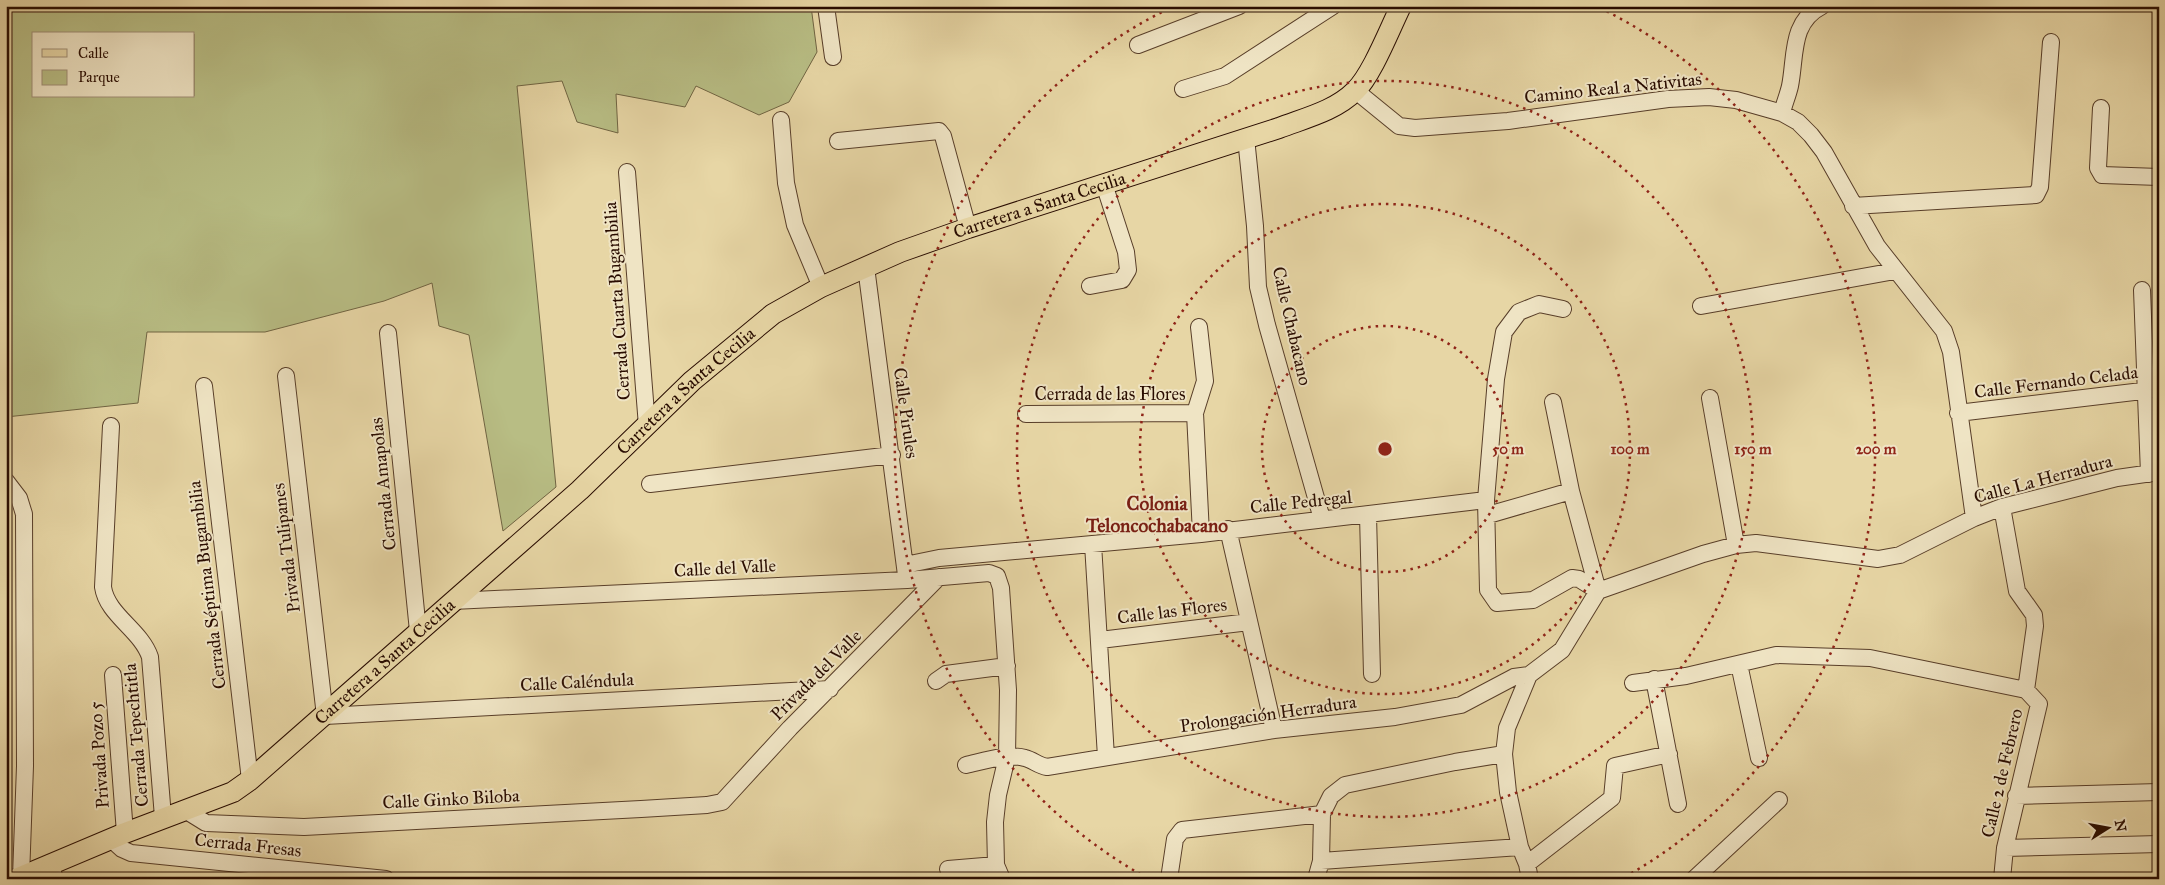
<svg xmlns="http://www.w3.org/2000/svg" width="2165" height="885" font-family="'IM FELL Great Primer',serif">
  <style>
    .green { fill: #b8bd84; stroke: #706442; fill-rule: evenodd }
    .lines { fill: none; stroke-linecap: round; stroke-linejoin: round }
    .minor-casing { stroke: #583e29; stroke-width: 18 }
    .major-casing { stroke: #290c00; stroke-width: 22 }
    .minor { stroke: #efe4c4; stroke-width: 16 }
    .major { stroke: #e7d6a5; stroke-width: 20 }
    .ring { fill: none; stroke: #8f2418; stroke-width: 2.5; stroke-dasharray: 2.5 5 }
    .labels { text-anchor: middle; stroke-width: 4; stroke-linejoin: round; paint-order: stroke }
    .street-label { font-size: 18px; fill: #290c00; stroke: #efe4c4 }
    .neighbourhood-label { font-size: 19px; font-weight: bold; fill: #7a1f14; stroke: #efe4c4 }
    .centre { fill: #8f2418; stroke: #efe4c4; stroke-width: 2.5 }
    .ring-label { font-size: 15px; text-anchor: middle; font-weight: bold; fill: #8f2418; stroke: #efe4c4; stroke-width: 4; stroke-linejoin: round; paint-order: stroke }
  </style>
  <rect width="100%" height="100%" fill="#e7d6a5"/>
  <filter id="stains"><feTurbulence type="fractalNoise" baseFrequency=".004" numOctaves="4"/><feColorMatrix values="0 0 0 0 .2 0 0 0 0 .09 0 0 0 0 .02 0 0 0 .5 -.17"/></filter>
  <radialGradient id="worn" r=".72"><stop offset=".6" stop-color="#630" stop-opacity="0"/><stop offset="1" stop-color="#630" stop-opacity=".3"/></radialGradient>
  <path class="green" d="M6 6H811L817 52 789 102 759 115 696 86 685 107 616 94 618 133 577 122 562 81 517 86 556 487 503 531 469 335 439 326 432 283 384 301 265 332H147L138 403 6 417ZM34 34H194V96H34Z"/>
  <g class="lines">
    <g class="minor-casing">
      <path id="minor" d="M826 6 833 57
        M1138 45 1239 6
        M1183 89 1225 76 1333 6
        M1356 91 1399 126 1415 128 1508 121 1668 99 1709 97 1736 100 1782 113 1798 122 1811 135 1824 152 1877 246 1944 331 1951 352 1974 518
        M2101 108 2098 168 2102 175 2159 177
        M1782 113C1784 104 1788 95 1790 86 1796 56 1790 22 1822 6
        M781 120 786 183 795 225 821 287
        M1246 138 1255 226 1258 287 1267 325 1322 519
        M838 141 939 131 943 136 968 228
        M627 172 647 426
        M1853 206 2036 195 2040 187 2051 42
        M866 267 906 575
        M1090 286 1122 280 1128 270 1126 252 1104 184
        M2142 290 2149 474
        M1701 306 1895 271
        M1199 327 1205 381 1195 413 1201 534
        M388 333 418 631
        M286 376 325 716 830 689
        M204 386 250 780
        M1710 398 1736 545
        M1553 402 1571 491 1598 591
        M1958 413 2159 389
        M1026 414 1195 413
        M111 426 103 587C107 615 141 630 150 657L163 817
        M6 481 19 498 24 514 25 766 21 877
        M650 484 892 455
        M1486 500 1496 379 1504 332 1519 312 1539 304 1563 309
        M2002 507 2017 591 2034 615 2035 626 2026 690 2039 704 2005 848 2002 879
        M1368 515 1372 674
        M1488 515 1571 491
        M1228 529 1274 730
        M1093 544 1106 757
        M905 565 939 558 1201 534 1486 500 1488 590 1497 603 1533 600 1572 578 1579 579 1598 591
        M453 601 907 580 989 573 997 576 1001 588 1008 690 1007 757 998 795 995 822 996 865 1002 879
        M1100 640 1249 622
        M1739 664 1759 758
        M113 675 125 833
        M1654 679 1678 804
        M936 681 946 674 1007 666
        M1633 683 1686 676 1776 655 1870 658 2026 690
        M966 765C984 761 1008 753 1025 758 1033 760 1039 766 1047 767L1274 730 1395 717 1461 705 1514 677 1529 675
        M2016 796 2159 792
        M185 810 206 823 304 827 641 809 707 805 722 802 790 728 939 577
        M111 839 122 849 131 853 386 879
        M2005 848 2159 844
        M1321 861 1520 847
        M50 863 55 879
        M1527 864 1612 798 1615 766 1669 754
        M948 869 996 865
        M1169 879 1175 839 1182 830 1322 814 1331 796 1345 785 1455 762 1504 754
        M1316 879 1321 861 1322 814
        M1530 879 1527 864 1520 847 1508 792 1504 754 1507 728 1529 675 1562 650 1598 591 1703 554 1736 545 1756 543 1878 559 1900 555 1974 518 2002 507 2117 478 2159 472
        M1694 879 1779 800"/>
    </g>
    <g class="major-casing">
      <g id="major">
        <path id="s1" d="M16 879 125 833 233 792 250 780 580 490 692 381 773 314 821 287 900 252 968 228 1279 128C1305 118 1335 111 1355 91 1372 75 1390 28 1401 6"/>
      </g>
    </g>
    <use href="#minor" class="minor"/>
    <use href="#major" class="major"/>
  </g>
  <g class="ring">
    <circle cx="1385" cy="449" r="123"/>
    <circle cx="1385" cy="449" r="245"/>
    <circle cx="1385" cy="449" r="368"/>
    <path d="M1147 878A491 491 0 0 1 1170 8M1600 8A491 491 0 0 1 1623 878"/>
  </g>
  <g class="labels">
    <g class="street-label">
      <text transform="translate(1613 88) rotate(-6)" y="6">Camino Real a Nativitas</text>
      <text dy="6" stroke="none"><textPath href="#s1" startOffset="1244">Carretera a Santa Cecilia</textPath></text>
      <text transform="translate(617 301) rotate(-94)" y="6">Cerrada Cuarta Bugambilia</text>
      <text transform="translate(1292 326) rotate(77)" y="6">Calle Chabacano</text>
      <text transform="translate(2056 382) rotate(-7)" y="6">Calle Fernando Celada</text>
      <text dy="6" stroke="none"><textPath href="#s1" startOffset="839">Carretera a Santa Cecilia</textPath></text>
      <text x="1110" y="400">Cerrada de las Flores</text>
      <text transform="translate(906 413) rotate(82)" y="6">Calle Pirules</text>
      <text transform="translate(2043 479) rotate(-15)" y="6">Calle La Herradura</text>
      <text transform="translate(383 484) rotate(-96)" y="6">Cerrada Amapolas</text>
      <text transform="translate(1301 502) rotate(-6)" y="6">Calle Pedregal</text>
      <text transform="translate(286 548) rotate(-97)" y="6">Privada Tulipanes</text>
      <text transform="translate(725 568) rotate(-3)" y="6">Calle del Valle</text>
      <text transform="translate(207 585) rotate(-97)" y="6">Cerrada Séptima Bugambilia</text>
      <text transform="translate(1172 611) rotate(-7)" y="6">Calle las Flores</text>
      <text dy="6" stroke="none"><textPath href="#s1" startOffset="434">Carretera a Santa Cecilia</textPath></text>
      <text transform="translate(816 675) rotate(-45)" y="6">Privada del Valle</text>
      <text transform="translate(577 682) rotate(-3)" y="6">Calle Caléndula</text>
      <text transform="translate(1268 714) rotate(-8)" y="6">Prolongación Herradura</text>
      <text transform="translate(136 735) rotate(-95)" y="6">Cerrada Tepechtitla</text>
      <text transform="translate(99 755) rotate(-94)" y="6">Privada Pozo 5</text>
      <text transform="translate(2002 773) rotate(-77)" y="6">Calle 2 de Febrero</text>
      <text transform="translate(451 799) rotate(-3)" y="6">Calle Ginko Biloba</text>
      <text transform="translate(248 845) rotate(6)" y="6">Cerrada Fresas</text>
    </g>
    <g class="neighbourhood-label">
      <text x="1157" y="510">Colonia<tspan x="1157" dy="22">Teloncochabacano</tspan></text>
    </g>
  </g>
  <circle cx="1385" cy="449" r="8" class="centre"/>
  <g class="ring-label">
    <text x="1508" y="454">50 m</text>
    <text x="1630" y="454">100 m</text>
    <text x="1753" y="454">150 m</text>
    <text x="1876" y="454">200 m</text>
  </g>
  <rect width="2165" height="885" fill="none" stroke="#e7d6a5" stroke-width="25"/>
  <rect x="8" y="8" width="2150" height="870" fill="none" stroke="#290c00" stroke-width="2.5"/>
  <rect x="12" y="12" width="2140" height="860" fill="none" stroke="#290c00"/>
  <rect x="32" y="32" width="162" height="65" fill="#efe4c4" stroke="#a08e76"/>
  <rect x="42" y="49" width="25" height="8" fill="#e7d6a5" stroke="#a08e76"/>
  <text x="78" y="58" font-size="15" fill="#290c00">Calle</text>
  <rect x="42" y="70" width="25" height="15" fill="#b8bd84" stroke="#a08e76"/>
  <text x="78" y="82" font-size="15" fill="#290c00">Parque</text>
  <g transform="translate(2108 828) rotate(79)" stroke="#efe4c4" stroke-width="4" paint-order="stroke">
  <path d="M0-4L9 19L0 12L-9 19Z" fill="#290c00"/>
  <text y="-8" font-size="14" font-weight="bold" text-anchor="middle" fill="#290c00">N</text>
  </g>
  <rect width="100%" height="100%" filter="url(#stains)"/>
  <rect width="100%" height="100%" fill="url(#worn)"/>
</svg>
